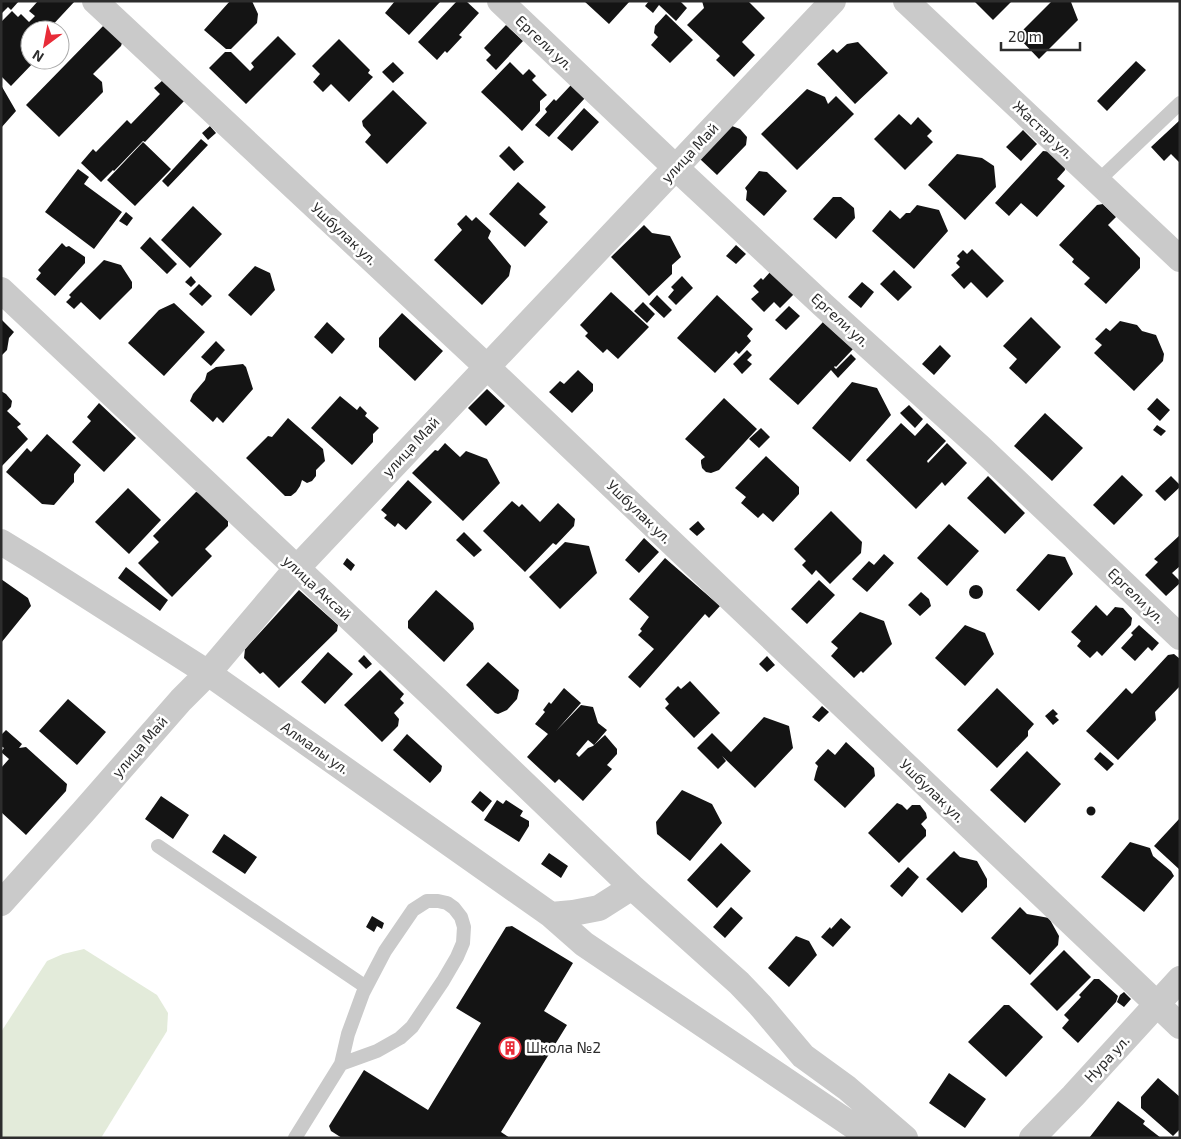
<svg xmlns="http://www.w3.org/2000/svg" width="1181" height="1139" font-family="'Exo 2',sans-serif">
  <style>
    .green { fill: #e3ebda }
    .building { fill: #141414 }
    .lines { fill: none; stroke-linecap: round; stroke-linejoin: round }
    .lane { stroke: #cacaca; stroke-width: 14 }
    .street { stroke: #cacaca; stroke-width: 26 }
    .labels { text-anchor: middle; stroke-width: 5; stroke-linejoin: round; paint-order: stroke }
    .street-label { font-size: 15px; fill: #2d2d2d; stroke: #fff }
    .poi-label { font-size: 15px; fill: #2d2d2d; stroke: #fff; text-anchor: start }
  </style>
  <rect width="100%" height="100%" fill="#fff"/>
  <path class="green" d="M84 949 157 995 168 1013 167 1031 101 1138H1V1032L47 961 63 954Z"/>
  <path class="building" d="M1 1H19L11 10 8 7 1 14Z
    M38 1H75L48 30H30V60H36L11 86 1 76V22L12 11 18 17 21 14 29 22 35 16 29 11Z
    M230 1H252L258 14 257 23 231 49H226L204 30Z
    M395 1H441L409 35 385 13Z
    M457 1H466L479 13 459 35 462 37 447 53 445 51 437 60 418 42Z
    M584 1H630L609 24Z
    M649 1H680L687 8 676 21 659 5 653 13 645 6Z
    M702 1H748L765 18 742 42 755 55 734 77 716 60 720 56 687 25 704 8Z
    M974 1H1012L993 20Z
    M1052 1 1071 2 1078 20 1039 59 1017 36Z
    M666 14 693 40 670 63 651 45 658 37 654 33 655 26Z
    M106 23 123 40 121 46 93 74 102 82 103 92 59 137 26 105Z
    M506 25 523 41 496 70 486 60 491 55 484 48Z
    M278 36 296 54 246 104 209 68 225 52H231L250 71 254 67 251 63Z
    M339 39 370 70 368 73 373 77 349 102 331 84 323 92 313 82 320 74 312 66Z
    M858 42 888 73 855 104 817 64 833 49 837 53 847 44Z
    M1136 61 1146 70 1107 111 1097 101Z
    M393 62 404 73 393 83 382 72Z
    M510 62 523 75 529 69 536 76 532 80 547 95 540 101V111L522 131 481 92Z
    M163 80 185 100 145 142 143 141 114 171 113 170 101 182 81 163 93 149 96 152 127 120 131 124 160 94 154 88Z
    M1 85 16 111 1 128Z
    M571 85 585 98 549 137 535 125 547 112 545 109 554 99 556 101Z
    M807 89 825 97 828 104 836 96 854 114 797 170 761 134Z
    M393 90 427 123 387 164 365 142 371 135 363 126 362 121Z
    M584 108 599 122 572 151 557 138Z
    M899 114 911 125 918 117 932 131 927 136 933 142 905 170 874 139Z
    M1180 120V163L1171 154 1164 161 1151 147Z
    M210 126 216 133 208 140 202 133Z
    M732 126 740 129 747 137 746 145 717 175 700 159Z
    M1023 130 1037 144 1021 161 1006 147Z
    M201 139 208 145 168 187 162 181Z
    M143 142 171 169 135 206 107 180Z
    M509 146 524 162 514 171 499 156Z
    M1043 151 1053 152 1064 161 1065 170 1057 179 1065 186 1037 217 1021 203 1009 216 995 203Z
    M957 154 982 158 994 166 996 187 965 220 928 185Z
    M78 169 89 177 84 184 122 212 94 249 45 212Z
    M759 171 767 172 787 191 764 216 746 200 747 191 745 188Z
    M518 182 546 207 539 214 548 222 525 247 489 214Z
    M833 197H841L854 208 855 218 836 239 813 219Z
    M1103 204 1116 217 1108 225 1140 258V268L1106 304 1084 284 1090 278 1072 262 1074 259 1059 245 1097 205Z
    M917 205 939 210 948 231 914 269 872 231 890 210 900 219 906 213H910Z
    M193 206 222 234 190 268 161 240Z
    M126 212 133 218 127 226 119 221Z
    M466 215 472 221 476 217 491 231 488 238 511 266 509 276 482 305 434 260 462 230 457 224Z
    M644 225 652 233 670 236 681 257 672 265V274L649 296 611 257Z
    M150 237 177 264 167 274 140 248Z
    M62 243 66 247 69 246 85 257V263L55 296 36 279 41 273 38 270Z
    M736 245 746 254 736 264 726 256Z
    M972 249 1004 281 987 298 971 282 964 289 951 275 960 267 956 263 960 259 957 256 963 250 967 254Z
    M104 260 121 265 132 282V288L100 320 81 302 74 309 66 302 71 297 69 295Z
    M255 266 270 273 275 290 251 316 228 295Z
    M894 270 912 287 898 301 880 284Z
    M771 271 794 294 780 308 774 302 764 312 751 299 759 292 753 286 761 278 763 280Z
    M191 276 196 282 191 287 185 282Z
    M682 276 693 288 676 305 668 297 674 290 671 287Z
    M862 282 874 292 861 308 848 297Z
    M199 284 212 296 202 306 189 294Z
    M611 292 649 327 618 359 607 349 603 353 585 336 588 333 580 325Z
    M657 295 672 310 664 318 649 304Z
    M717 295 753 329 747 336 751 341 739 354 736 351 715 373 677 338Z
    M643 302 655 314 647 323 634 311Z
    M174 303 205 332 164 376 128 343 159 310Z
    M789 306 800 316 786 330 775 320Z
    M402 313 443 351 415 381 379 347V338Z
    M1031 317 1061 347 1026 384 1009 368 1017 359 1003 346Z
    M1 319 14 332 9 338 7 350 1 356Z
    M1120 321 1137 325 1142 331 1156 335 1164 354 1163 361 1134 391 1094 353 1102 345 1095 339 1106 328 1110 331Z
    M327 322 345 339 332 354 314 337Z
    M823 322 853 349 836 367 835 366 834 367 836 369 851 354 856 359 838 378 831 370 798 405 769 379Z
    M216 341 225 350 211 366 201 357Z
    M940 345 951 356 934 375 922 364Z
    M747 350 752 355 747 360 752 364 742 374 733 364Z
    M243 364 246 367 253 389 223 423 217 417 213 422 190 401 193 394 205 380 207 373 216 367Z
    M578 370 593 384V391L572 413 549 392 560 381 564 384Z
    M852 382 877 388 891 415 850 462 812 428Z
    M487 389 505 406 486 426 468 408Z
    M1 391 6 394 12 401 11 407 7 411 21 424 17 427 28 439 1 467Z
    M340 396 357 410 360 406 367 413 365 416 379 428 373 434V442L352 465 311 428Z
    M724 398 757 429 719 470 711 473 706 472 702 468 701 463V460L705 457 685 439Z
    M1157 398 1170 410 1160 421 1147 409Z
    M99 403 136 438 104 472 72 442 91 421 87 417Z
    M909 405 923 419 915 428 900 413Z
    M1045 413 1083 448 1052 481 1014 446Z
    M288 418 323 449 325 461 316 470V476L312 481 307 483 302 480 300 486 296 492 291 496H285L246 458 268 436 272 437Z
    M901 423 915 436 927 423 946 441 927 461 928 463 947 443 967 463 945 486 942 482 916 509 866 460Z
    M1157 425 1166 431 1161 436 1153 430Z
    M761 428 770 437 759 448 749 439Z
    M47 434 81 465 74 474V482L54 505 42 504 6 472 27 448 31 452Z
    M445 443 460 457 466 451 487 459 500 483 463 521 412 473 435 450 438 451Z
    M766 456 799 487V494L773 522 763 513 758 518 741 503 746 497 735 488Z
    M1122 475 1143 495 1114 525 1093 505Z
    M988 476 1025 513 1005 534 967 498Z
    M1171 476 1180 485V487L1165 501 1155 491Z
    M408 480 432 502 406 530 398 523 395 527 384 518 387 515 381 510Z
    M128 488 161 520 129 554 95 522Z
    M196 492 207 494 228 521V526L205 549 212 556 172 597 138 563 159 542 153 536Z
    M512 501 519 507 522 504 540 522 558 503 575 519 574 526 556 545 553 543 525 572 483 531Z
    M831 511 862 542 861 553 830 584 816 570 812 575 802 565 806 561 794 549Z
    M698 521 705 529 697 536 689 529Z
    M949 524 979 551 947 586 917 558Z
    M464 532 482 550 474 557 456 540Z
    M1180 535V566L1172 573 1180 581V583L1166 596 1145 575 1158 562 1154 559Z
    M644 538 659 552 639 573 625 560Z
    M565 542 589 546 597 573 560 609 529 577Z
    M884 554 894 563 867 592 852 579 869 561 874 565Z
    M1048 554 1065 557 1073 574 1039 611 1016 590Z
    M347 558 355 565 351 571 343 564Z
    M665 558 720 606 709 618 705 614 640 688 628 677 654 649 638 635 642 631 640 629 649 617 629 599Z
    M126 567 168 600 160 611 118 578Z
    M1 579 28 598 31 606 1 643Z
    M819 580 835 595 807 624 791 609Z
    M969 592a7 7 0 1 1 14 0a7 7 0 1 1-14 0Z
    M299 590 338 625 337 631 279 688 263 672 260 674 244 658 245 649Z
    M436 590 473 623 474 629 444 662 408 628V621Z
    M921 592 929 599 931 606 920 616 908 605Z
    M1096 605 1107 616 1115 607 1123 608 1132 618 1131 625 1102 656 1097 651 1090 658 1077 646 1081 641 1071 632Z
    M860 612 884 621 892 644 863 673 861 671 854 678 831 656 838 648 831 642Z
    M965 625 985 633 994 654 965 686 935 658Z
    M1139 625 1159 643 1152 651 1148 647 1135 661 1121 648 1133 635 1131 633Z
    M328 652 353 674 325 704 301 682Z
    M1174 654 1180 659V686L1155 712 1156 720 1118 760 1086 731 1126 688 1132 694 1168 655Z
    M364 655 372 664 366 669 358 661Z
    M767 656 775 665 767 672 759 664Z
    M488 662 519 690 517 699 507 710 498 714 495 713 466 685Z
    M380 670 404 694 400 699 404 703 394 713 399 719 398 726 382 742 344 705Z
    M690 681 720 713 694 738 665 708 669 704 665 699 678 686 681 689Z
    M564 688 581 703 556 731 581 705 593 707 598 723 607 730 594 745 588 740 576 754 579 757 571 765 588 748 593 746 605 735 617 749V754L607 765 612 769 583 801 559 779 555 783 527 757 548 734 535 724 545 712 543 710 549 702 551 704Z
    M997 688 1034 724 1028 731V736L997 768 957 730Z
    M68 699 106 732 77 765 39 731Z
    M822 706 829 712 819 722 812 717Z
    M1053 709 1058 714 1055 716 1059 720 1053 725 1045 716Z
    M764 717 789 726 793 748 755 788 722 756 726 761 718 769 697 748 712 733 731 752Z
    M6 730 22 744 19 748 26 747 67 784 66 791 26 835 1 812V768L9 759 1 752 4 748 1 746V735Z
    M407 734 442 766 441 771 430 783 393 750Z
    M846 742 874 768 875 776 845 808 814 780 816 772 818 766 815 763 828 749 835 755Z
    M1027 751 1061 784 1025 823 990 790Z
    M1100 752 1114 764 1107 771 1094 759Z
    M682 790 712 804 722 823 690 861 657 834 656 822Z
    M480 791 492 801 483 812 471 802Z
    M161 796 189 815 173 839 145 819Z
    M497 800 503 804 506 800 523 811 520 816 529 821V826L519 842 484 820Z
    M897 803 902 805 907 810 912 805H920L926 813 927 818 921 824 926 830V836L899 863 868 833Z
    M1086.5 811a4.5 4.5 0 1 1 9 0a4.5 4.5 0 1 1-9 0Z
    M1180 818V870L1154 846Z
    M224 834 257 857 245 874 212 852Z
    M1130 842 1150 848 1153 856 1171 871 1174 876 1144 912 1101 877Z
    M721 843 751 871 717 908 687 880Z
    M954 851 960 857 977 861 987 879V887L962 913 926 879Z
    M549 853 568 866 561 878 541 864Z
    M908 867 919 877 902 897 890 886Z
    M731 907 743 918 725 938 713 927Z
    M1020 907 1027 914 1049 918 1059 936 1058 945 1030 975 991 938Z
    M372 916 384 923 382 929 377 926 374 932 366 927Z
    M841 918 851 927 833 947 821 937 830 927 831 929Z
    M512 926 573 963 544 1011 567 1025 501 1132 510 1138H342L331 1131 329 1126 364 1070 428 1110 481 1023 456 1008 506 927Z
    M796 936 809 941 817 955 789 987 768 968Z
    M1064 950 1091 977 1057 1011 1030 984Z
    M1094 979H1099L1118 996 1116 1002 1078 1043 1062 1028 1069 1020 1064 1015 1081 997 1079 995Z
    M1124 992 1131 999 1124 1007 1117 1002 1120 995Z
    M1004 1005H1009L1043 1037 1006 1077 968 1042Z
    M949 1073 986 1099 965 1128 929 1103Z
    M1158 1078 1180 1097V1129L1173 1136 1141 1108V1097Z
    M1118 1101 1145 1121 1143 1124 1161 1138H1089Z"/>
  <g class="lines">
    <path class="lane" d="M1098 181 1180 103
      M158 846 366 987
      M295 1138 341 1064 348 1034 363 993 385 951 413 910 427 901H438L447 903 454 908 461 917 464 927 463 943 457 957 443 981 412 1027 400 1038 377 1051 341 1064"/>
    <path class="street" d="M95 1 487 367 1180 1026
      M500 1 676 168 823 305 982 449 1180 637
      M906 1 1180 259
      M1 290 437 700 632 887 739 983 760 1005 803 1056 847 1088 905 1138
      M1 542 37 564 208 673 551 915 584 944 871 1138
      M1 903 83 812 181 700 208 673 297 568 833 1
      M551 915 573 913 599 908 632 887
      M1032 1138 1073 1096 1180 979"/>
  </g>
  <defs>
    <g id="building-ring" transform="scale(1.125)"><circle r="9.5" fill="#fff" stroke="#e82c38" stroke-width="1.5"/><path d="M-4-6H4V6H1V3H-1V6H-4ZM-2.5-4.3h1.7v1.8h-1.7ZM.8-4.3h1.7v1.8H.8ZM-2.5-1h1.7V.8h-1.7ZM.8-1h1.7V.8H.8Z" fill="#e82c38"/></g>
  </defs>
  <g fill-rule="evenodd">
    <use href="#building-ring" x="510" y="1048"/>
  </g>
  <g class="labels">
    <g class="street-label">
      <text transform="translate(544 43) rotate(43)" y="5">Ергели ул.</text>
      <text transform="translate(1043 130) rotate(43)" y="5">Жастар ул.</text>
      <text transform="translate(690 153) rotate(-47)" y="5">улица Май</text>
      <text transform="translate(344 234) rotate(43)" y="5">Ушбулак ул.</text>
      <text transform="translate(840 320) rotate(42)" y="5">Ергели ул.</text>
      <text transform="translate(411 447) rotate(-47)" y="5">улица Май</text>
      <text transform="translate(639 512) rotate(44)" y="5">Ушбулак ул.</text>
      <text transform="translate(317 588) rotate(43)" y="5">улица Аксай</text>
      <text transform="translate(1136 596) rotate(44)" y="5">Ергели ул.</text>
      <text transform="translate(140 747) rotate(-49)" y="5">улица Май</text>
      <text transform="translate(315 748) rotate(35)" y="5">Алмалы ул.</text>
      <text transform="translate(932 791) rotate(44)" y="5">Ушбулак ул.</text>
      <text transform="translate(1107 1059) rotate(-47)" y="5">Нура ул.</text>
    </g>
    <g class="poi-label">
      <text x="526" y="1053">Школа №2</text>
    </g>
  </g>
  <rect width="1181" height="1139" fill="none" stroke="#2d2d2d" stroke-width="5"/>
  <g transform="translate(45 45) rotate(212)"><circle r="24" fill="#ffffff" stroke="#ababab"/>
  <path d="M0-4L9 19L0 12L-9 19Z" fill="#e82c38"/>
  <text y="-8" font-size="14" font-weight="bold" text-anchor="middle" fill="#2d2d2d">N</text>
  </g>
  <path d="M1001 42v8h79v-8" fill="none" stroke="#2d2d2d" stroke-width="2.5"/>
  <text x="1008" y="42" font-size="15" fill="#2d2d2d" stroke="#ffffff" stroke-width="4" paint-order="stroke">20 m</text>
</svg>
